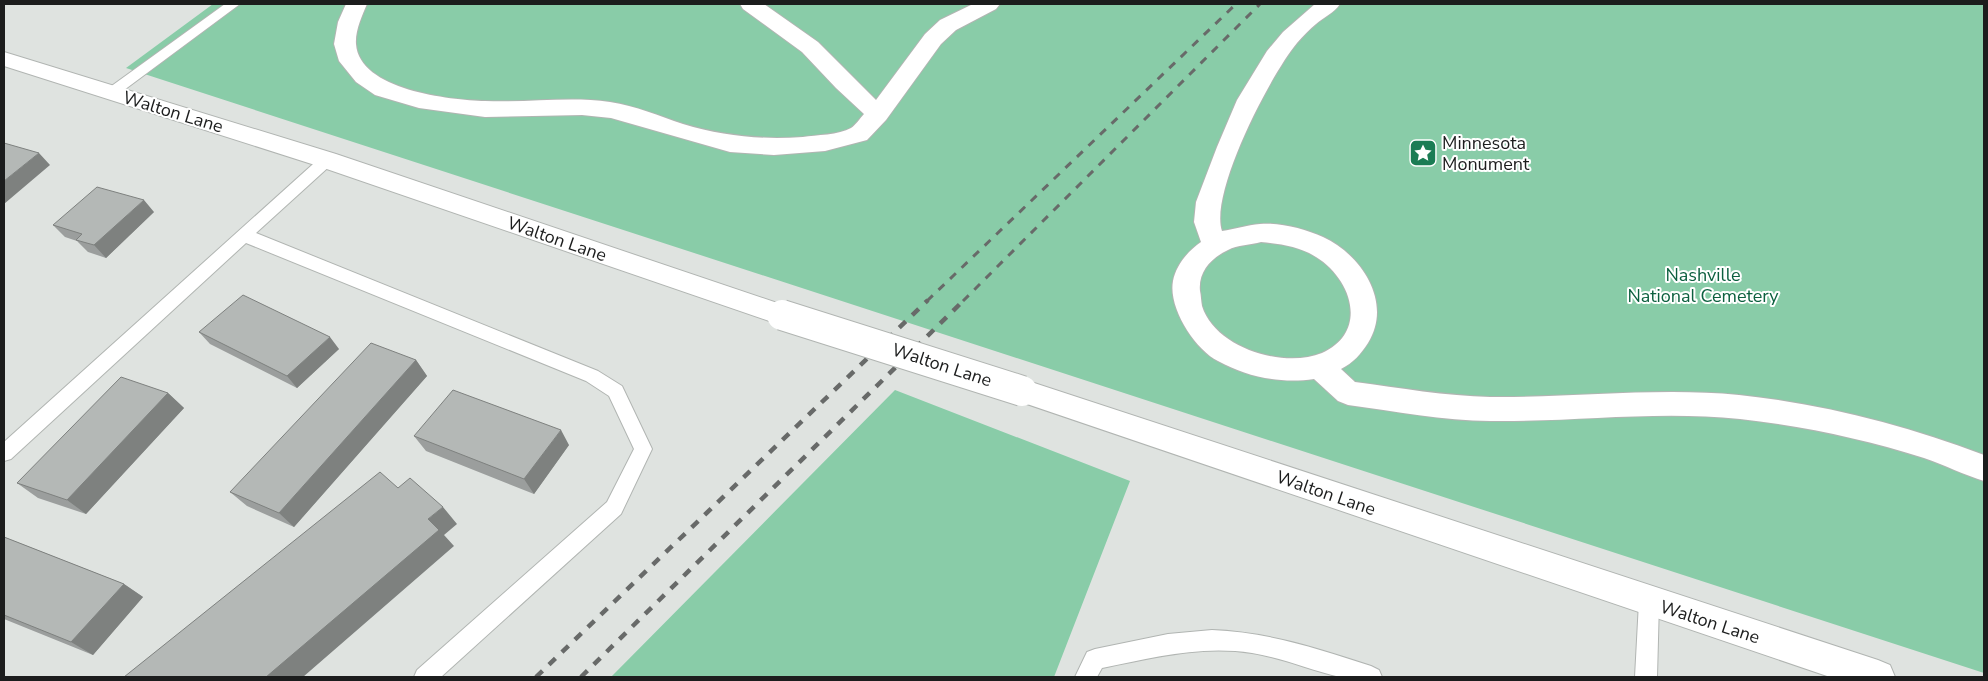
<svg xmlns="http://www.w3.org/2000/svg" width="1988" height="681" font-family="'Nunito Sans',sans-serif">
  <style>
    .green { fill: #89cca8 }
    .lines { fill: none; stroke-linecap: round; stroke-linejoin: round }
    .lane-casing { stroke: #b1b5b2; stroke-width: 2 }
    .street-casing { stroke: #b1b5b2; stroke-width: 2 }
    .lane { fill: #fff; fill-rule: evenodd }
    .street { fill: #fff; fill-rule: evenodd }
    .rail-far1 { stroke: #686a69; stroke-width: 3; stroke-dasharray: 8 8; stroke-linecap: butt }
    .rail { stroke: #686a69; stroke-width: 4.5; stroke-dasharray: 9 9; stroke-linecap: butt }
    .street-bridge-casing { stroke: #b1b5b2; stroke-width: 32; stroke-linecap: butt }
    .street-bridge { stroke: #fff; stroke-width: 30 }
    .wall { fill: #9b9e9d }
    .shaded-wall { fill: #7e817f }
    .building { fill: #b4b8b6; stroke: #7e817f }
    .labels { text-anchor: middle; stroke-width: 4; stroke-linejoin: round; paint-order: stroke }
    .street-label { font-size: 18px; fill: #1c1d1d; stroke: #fff }
    .poi-label { font-size: 18px; fill: #1c1d1d; stroke: #fff; text-anchor: start }
    .park-label { font-size: 18px; fill: #0c603f; stroke: #fff }
  </style>
  <rect width="100%" height="100%" fill="#dfe3e0"/>
  <path class="green" d="M213 4H1984V673L126 68Z
    M895 390 1130 481 1054 677H611Z"/>
  <g class="lines">
    <g class="lane-casing">
      <path id="lane" d="M225 4H240L116 96H106L104 93 106 90Z
        M327 155 332 156 335 160 332 164 256 233 598 371 622 386 652 449 621 514 441 677H414L417 670 607 502 634 449 609 396 586 381 246 243 11 459 4 461V442L322 156Z
        M1649 592 1656 595 1659 602 1657 677H1635L1639 602 1642 595Z
        M1212 630C1268 632 1319 649 1371 666L1379 670 1382 677C1369 678 1352 680 1340 677 1310 670 1283 658 1252 653 1200 645 1152 658 1102 668L1097 677H1075L1087 652 1095 649 1168 634Z"/>
    </g>
    <g class="street-casing">
      <path id="street" d="M346 4H367C362 16 355 31 356 44 359 90 450 100 485 101 527 103 569 96 610 102 636 106 659 116 683 124 723 136 761 140 803 137 816 135 839 135 851 128 856 125 860 118 864 114L836 88 802 52 743 9 740 4H764L818 42 876 100 925 34 940 20 973 4H1000L996 9 956 30 941 44 886 120 867 140 825 151 774 155 730 152 611 118 582 115 485 117 419 108 375 95 356 82 339 61 334 44 338 22Z
        M1315 4H1340C1334 13 1324 17 1316 24 1310 29 1303 36 1297 43 1271 74 1209 193 1222 231 1235 229 1247 225 1260 224 1280 222 1305 229 1323 237 1362 255 1393 303 1368 343 1361 354 1353 363 1341 369L1355 382C1400 388 1446 396 1490 397 1573 398 1657 387 1739 395 1824 404 1905 425 1984 455V481C1964 475 1945 465 1924 458 1864 439 1803 426 1740 419 1657 410 1573 422 1491 421 1443 421 1395 411 1348 405L1338 401 1314 379C1281 384 1247 377 1218 361 1195 349 1168 308 1173 281 1176 265 1188 251 1201 242L1194 222 1196 202 1217 147 1237 100 1267 51 1283 32ZM1261 242C1280 244 1299 246 1316 257 1352 279 1369 332 1322 353 1284 369 1215 348 1202 306 1201 301 1201 295 1200 291 1198 272 1211 258 1228 250 1237 245 1251 245 1261 242Z
        M4 52 336 154 792 308 796 315 792 322 782 326 772 322 318 166 4 66Z
        M1022 379 1878 660 1890 665 1895 677H1830L1012 399 1008 391 1012 383Z"/>
    </g>
    <use href="#lane" class="lane"/>
    <use href="#street" class="street"/>
    <path class="rail-far1" d="M927 301 1236 4
      M963 301 1260 4"/>
    <path class="rail" d="M536 677 928 300
      M581 677 964 300"/>
    <g class="street-bridge-casing">
      <path id="street-bridge" d="M782 315 1022 391"/>
    </g>
    <use href="#street-bridge" class="street-bridge"/>
  </g>
  <path class="wall" d="M154 212 106 258 88 252 77 241 65 237 53 225Z
    M199 332 339 349 297 388 210 344Z
    M416 360 427 376 294 527 247 506 230 492Z
    M168 393 184 408 86 514 38 498 17 483Z
    M414 436 569 445 534 494 426 451Z
    M4 537 124 584 143 597 93 655 4 619Z"/>
  <path class="shaded-wall" d="M39 153 50 165 4 204V181Z
    M144 200 154 212 106 258 94 245Z
    M330 337 339 349 297 388 287 376Z
    M416 360 427 376 294 527 279 513Z
    M168 393 184 408 86 514 67 500Z
    M561 430 569 445 534 494 524 479Z
    M443 507 457 524 444 535 454 546 303 677H266L428 519Z
    M124 584 143 597 93 655 71 642Z"/>
  <path class="building" d="M4 143 39 153 4 181Z
    M97 187 144 200 94 245 76 240 82 234 53 225Z
    M243 295 330 337 287 376 199 332Z
    M371 343 416 360 279 513 230 492Z
    M121 377 168 393 67 500 17 483Z
    M453 390 561 430 524 479 414 436Z
    M380 472 398 488 410 478 443 507 428 519 439 530 266 677H124Z
    M4 537 124 584 71 642 4 615Z"/>
  <defs>
    <g id="sight-square" transform="scale(1.4375)"><rect x="-9" y="-9" width="18" height="18" rx="4" fill="#1b7c54" stroke="#fff"/><path d="M0-6L1.8-2.2L6-1.7L2.9 1.2L3.7 5.4L0 3.3L-3.7 5.4L-2.9 1.2L-6-1.7L-1.8-2.2Z" fill="#fff"/></g>
  </defs>
  <g fill-rule="evenodd">
    <use href="#sight-square" x="1423" y="153"/>
  </g>
  <g class="labels">
    <g class="street-label">
      <text transform="translate(173 112) rotate(17)" y="6">Walton Lane</text>
      <text transform="translate(557 239) rotate(19)" y="6">Walton Lane</text>
      <text transform="translate(942 365) rotate(18)" y="6">Walton Lane</text>
      <text transform="translate(1326 493) rotate(19)" y="6">Walton Lane</text>
      <text transform="translate(1710 622) rotate(18)" y="6">Walton Lane</text>
    </g>
    <g class="poi-label">
      <text x="1442" y="149">Minnesota<tspan x="1442" dy="21">Monument</tspan></text>
    </g>
    <g class="park-label">
      <text x="1703" y="281">Nashville<tspan x="1703" dy="21">National Cemetery</tspan></text>
    </g>
  </g>
  <rect width="1988" height="681" fill="none" stroke="#1c1d1d" stroke-width="10"/>
</svg>
